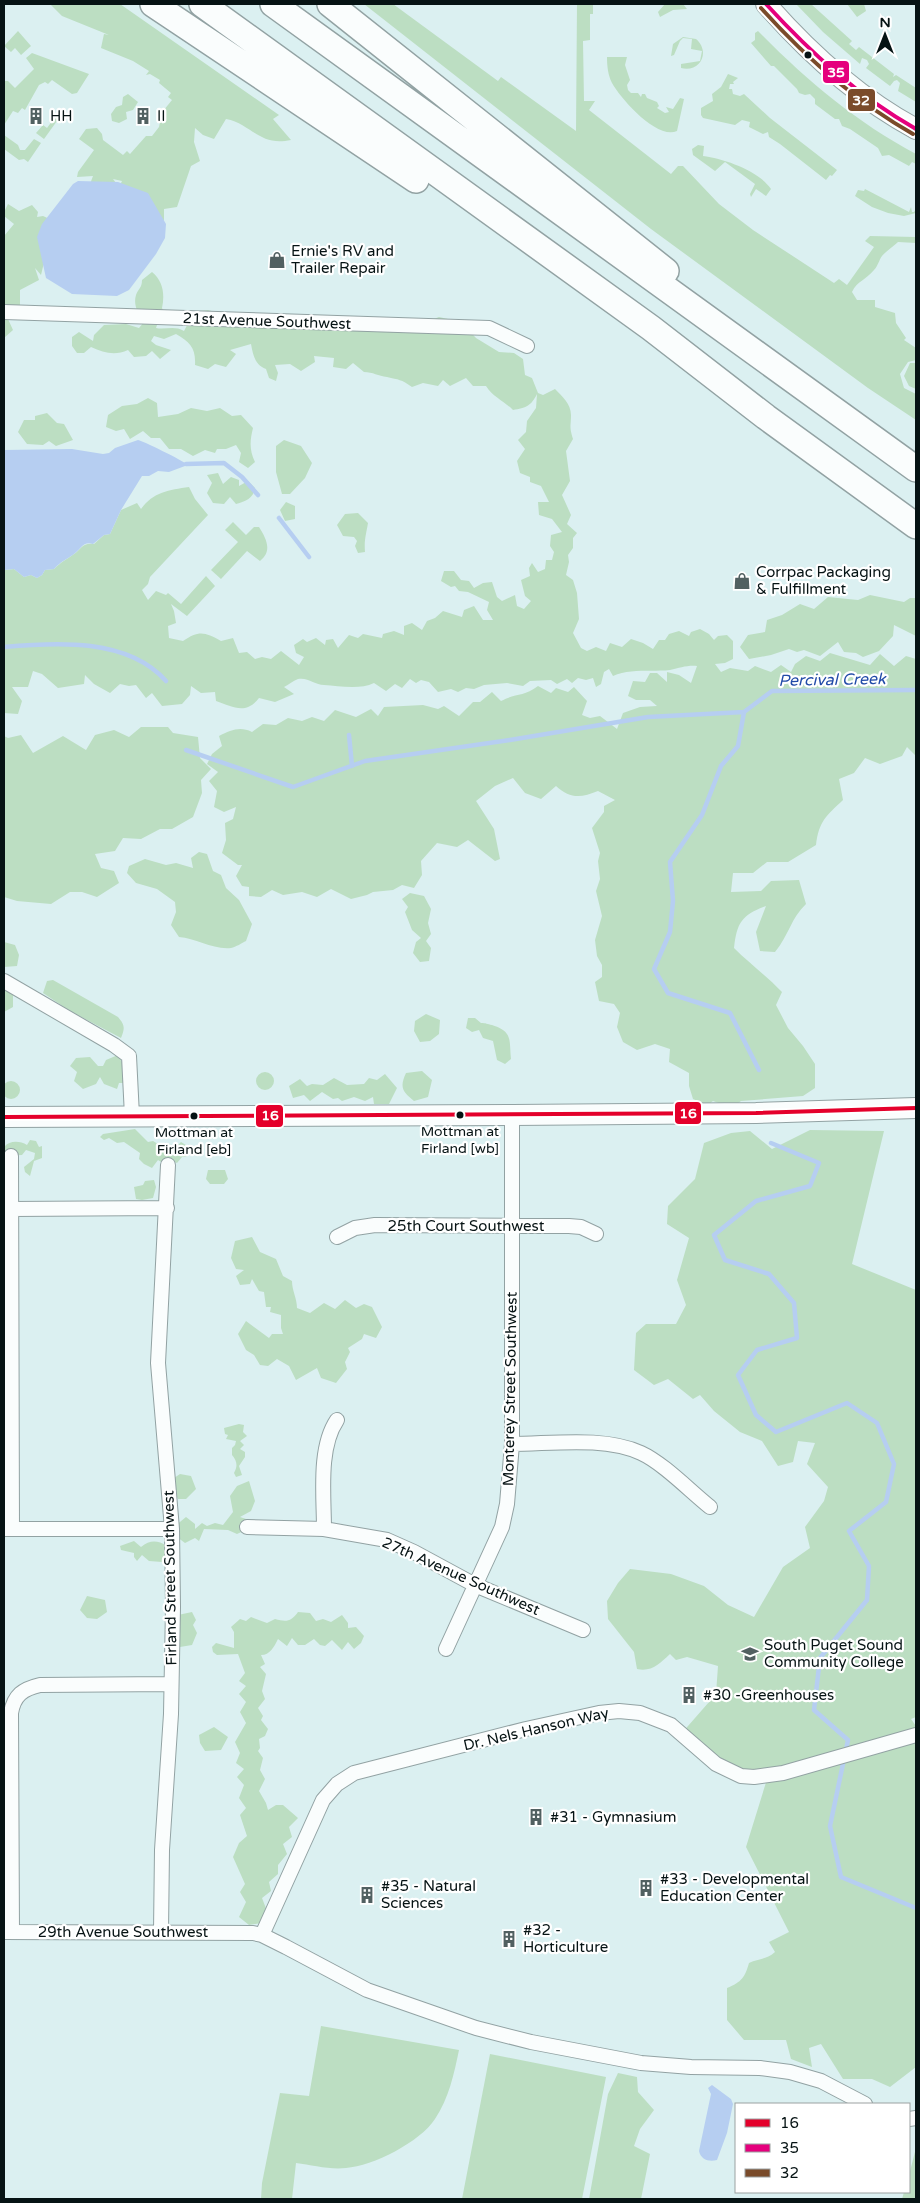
<svg xmlns="http://www.w3.org/2000/svg" width="920" height="2203" font-family="'Varela Round',sans-serif">
  <style>
    .green { fill: #bcdec2 }
    .water { fill: #b6cef1 }
    .lines { fill: none; stroke-linecap: round; stroke-linejoin: round }
    .stream { stroke: #b6cef1; stroke-width: 4.5 }
    .street-casing { stroke: #92a2a3; stroke-width: 16 }
    .secondary-casing { stroke: #92a2a3; stroke-width: 22 }
    .highway-casing { stroke: #92a2a3; stroke-width: 28 }
    .street { stroke: #fafdfd; stroke-width: 14 }
    .secondary { stroke: #fafdfd; stroke-width: 20 }
    .highway { stroke: #fafdfd; stroke-width: 25 }
    .bus-1-casing { stroke: #fff; stroke-width: 8 }
    .bus-2-casing { stroke: #fff; stroke-width: 8 }
    .bus-3-casing { stroke: #fff; stroke-width: 8 }
    .bus-1 { stroke: #e4002b; stroke-width: 4 }
    .bus-2 { stroke: #e5007d; stroke-width: 4 }
    .bus-3 { stroke: #7a4b2a; stroke-width: 4 }
    .bus-dot { fill: #061314; stroke: #fff; stroke-width: 2 }
    .labels { text-anchor: middle; stroke-width: 4.5; stroke-linejoin: round; paint-order: stroke }
    .bus-label { font-size: 14px; fill: #061314; stroke: #fff }
    .poi-label { font-size: 15px; fill: #061314; stroke: #fff; text-anchor: start }
    .street-label { font-size: 15px; fill: #061314; stroke: #fff }
    .water-label { font-size: 16px; font-style: italic; fill: #224ba8; stroke: #fff }
    .line-badge { stroke: #fff; stroke-width: 2 }
    .badge-label { font-size: 14px; text-anchor: middle; font-weight: bold; fill: #fff }
  </style>
  <rect width="100%" height="100%" fill="#dbf0f1"/>
  <path class="green" d="M50 4H120L279 115 273 119 291 140C259 147 252 124 226 119L214 139 203 135 195 128 194 142 200 161 191 166 177 207 164 209V221L120 185 122 181 113 179 116 183 90 184 93 176 77 177 78 172 94 150 79 139 86 129 97 128 102 134 103 140 123 155 127 151 130 154 146 136H152L159 127 161 117 159 116 172 100 168 97 171 93 159 83 160 80 150 74 146 75 149 71 133 61 101 48 104 34 109 35 62 16Z
    M364 4H393L498 81 501 77 576 131 577 4H593V14H590V40L583 41 584 101H595L589 110 671 174 678 166H683L719 204 753 230 834 283 839 279 847 285 874 247 865 241 870 236 916 237V243L898 242C893 247 886 251 882 256 879 260 878 266 874 270 866 280 857 281 852 292L857 300H875V307L895 313 896 323 906 338 904 340 916 348V360L908 362 900 374 904 388 916 394V420L868 388 651 229Z
    M665 4H683L687 9 673 10 660 17 658 12Z
    M796 4H811L852 41 849 44 856 50 859 47 894 74 893 77 896 75 916 88V102L898 91 900 83 897 80 894 81 890 86 866 68 869 64 867 60 862 58 860 64 823 32Z
    M847 4H864L866 11 857 17Z
    M18 31 31 46 21 55 15 48 11 52 4 46Z
    M758 31C806 80 856 122 916 154V164L912 162 909 166 889 155 882 156 878 148 850 129 842 126 839 119H835L815 104V99L810 94 805 95 799 93 797 89 774 66H771L751 43 755 40V33Z
    M683 37 696 39C711 52 700 73 681 68V64L700 61 702 51 691 49 692 39 683 38 680 41 674 55 671 56 673 44Z
    M32 53 89 74 77 93 72 94 52 80 48 84 45 82 39 85 25 110 22 108 18 113 13 111 4 125V81H8L15 88 34 69 26 58Z
    M607 57H627L625 65 630 80 627 85 628 90 631 93H638L641 97 642 94H645L647 98 657 102 659 106 657 108 665 113 669 112 666 107 673 109 680 98 684 99 677 131C657 140 621 99 612 83 608 75 607 66 607 57Z
    M728 74 738 78 733 82 734 84H730L729 89H732L733 94 740 96 744 94 770 118 837 170 832 176 830 175 826 180 780 144 769 137 768 132 763 134 749 127 750 122 742 120 735 125 703 118 701 115V108L713 101 712 94 721 87Z
    M128 94 138 102 133 110 126 112 127 119 119 123 112 121 111 114 116 107 122 105 123 97Z
    M58 113 62 114 44 139 36 133 43 125 47 128Z
    M4 135 18 145 20 150H25L34 139 41 143 28 162 24 159 19 160 4 149Z
    M698 145 704 146 703 156C725 159 759 171 771 189L766 196 756 189 751 197 750 194 755 184 725 162 715 171 693 155 692 149Z
    M865 189 909 212 911 207 912 212H914L916 209V213L904 216 888 213 872 207 855 196 858 190 864 191Z
    M8 204 19 211 32 205 38 212 37 217 43 216 54 221 41 275 35 268 39 280 20 290V307L8 319 13 330 4 338V236L14 224 4 216V212Z
    M152 272C163 281 165 294 162 308L165 315 158 322 156 328C166 330 174 325 184 331L194 312 208 310 225 315 242 312 258 317 273 313 286 330 295 315 324 318 335 316 351 320 361 316 378 321 387 317 404 322 417 318 431 320 439 317 461 322 476 338 499 352 514 353 523 359 525 375 532 378 538 393 543 395 555 389C562 396 571 404 571 415 571 427 569 426 573 439L566 451 570 481 562 495 571 515 567 524 577 533 573 538V548L568 555 569 562 566 575 573 580 577 593 579 619 573 633 581 648 587 651 596 647 606 651 610 643 622 647 631 639 643 643 653 649 659 640H665L669 634 679 631 689 636 691 632 700 629 709 634 714 640 718 636 727 635 733 641V659L725 663 715 664 721 672 730 668 748 671 755 666 771 672 781 665 791 672 795 664 806 656 820 661 830 653 870 665 880 654 894 666 906 656 916 659V756L907 747 902 756 880 764 865 758 854 773 839 779 843 800C826 816 819 821 816 845L788 862H767L753 873H733L731 892 761 891 771 881 799 880 806 904C791 918 789 935 775 952L760 951 756 932 766 906C742 915 737 922 734 948 750 964 767 976 782 992L776 1005 788 1028 803 1046 815 1064V1088L803 1096 741 1101 732 1108 713 1101 707 1105 693 1099 689 1086V1073L669 1062 670 1049 655 1044 637 1050 623 1042 617 1027 620 1013 614 1004 599 1001 595 982 602 977V965L597 956 595 940 602 916 596 891 600 879 598 861 600 853 592 828 604 812V806L615 800 598 791C581 798 570 799 556 786L541 799 525 793 513 778 495 786 476 801 494 829 500 859 495 861 468 840 457 847 437 843 421 861 422 875 414 888 402 885 393 890 373 892 367 895 351 899 331 889 317 897 302 892 283 895 272 890 261 897 249 896V887L242 886 236 876 242 865H238L222 853 226 840 225 823 233 819 236 807 224 812 214 807 217 791 209 781 218 772 207 764 212 754 222 746 219 736C231 730 240 726 252 732L263 724 276 725 288 718 302 721 312 717 324 721 335 710 356 717 371 709 378 716 384 707 423 705 438 709 444 706 459 716 473 702H480L492 692 501 701C516 693 523 697 538 686L551 693 556 688 568 692 574 687 587 701 582 715 590 718 600 716 617 729 623 713 640 707 657 706 650 700H636L628 696 633 681 645 682 650 673H657L667 682V672L679 675 691 683 697 666C687 665 680 668 670 670 652 672 630 668 613 676L609 669 604 672 601 684 596 687 593 678 586 680 578 678 572 683 567 679 557 684 551 680 530 681 523 686 507 683 484 685 474 689 466 688 458 692 451 689 438 692 429 682 421 680 416 683 410 679 402 688 395 684 386 691 374 683C360 690 339 686 324 685 315 685 308 677 298 679 293 681 288 685 284 687L294 694 275 702 259 698C246 715 233 707 216 701L215 692 201 693 191 686 190 695 182 704 162 706 152 693 146 698 136 685 129 686 120 684 110 693 94 684 85 675 84 684 58 688 42 674 33 671 28 687H12L22 701 18 714 4 713V570L14 569 24 577 31 575 37 578 42 575 45 570 54 569C62 561 66 560 74 554 81 549 83 542 94 544L104 535 110 534 121 510 137 503 141 509C153 492 169 490 189 487L195 499 208 515 150 577 148 584 142 590 148 600 156 591 166 595 168 593 181 604 206 576 215 586 187 616 171 604 174 611 176 623 168 626 169 638 183 641C199 630 205 632 221 641L233 638 239 653 247 652 255 659 262 657 271 659 281 651 299 665 304 657 296 653 294 645 303 639 307 642 316 638 325 645 326 640 333 639 338 648 349 635 358 638 363 634 382 638 383 634 394 631 404 635V626L412 623 422 630 427 621 435 618 443 611 462 617 464 610 474 606 483 620H493L487 610 489 602 468 592 459 591 455 586 451 587 441 581 444 571H454L461 580 469 581 474 588 483 583 492 582 497 597 502 601 515 595 517 606 524 609 531 601 525 596 521 580 530 576 529 568 532 563 538 572 545 569 546 560H552L554 552 550 546 551 535 562 532 552 519 539 515 538 502H549L541 486 530 482V477L520 473 517 461 525 449 518 440 526 432 527 421 536 408 537 394C531 406 526 408 513 410 504 401 493 397 486 386H473L466 378 450 386 443 380 438 386 423 383 412 387C401 379 399 380 387 377 378 376 373 372 364 372L353 363 346 369 333 367 334 358 314 356 315 362 301 371 290 364 275 365 278 373 276 381 269 378 266 369C255 365 253 355 251 344L230 350 236 354 226 367 215 364 208 369 195 365C196 348 190 342 176 334L164 339 154 336 151 341 156 345 171 350 160 359 152 351 146 356 134 357 128 350C115 356 104 353 91 347L84 353H77L72 346V337L79 332 93 341 94 335 104 325 126 324 139 328 144 322C138 314 133 305 136 295 138 289 142 288 142 280Z
    M910 363H916V389L909 386 904 376Z
    M148 398 157 403 158 417 178 414 191 408 207 411 220 408 232 416 241 415 253 428C250 440 249 450 255 462L248 468 239 462 241 453 236 445 226 449H217L215 453 205 450 193 456 181 449H169L160 438H151L143 431 130 439 124 429 116 431 106 427 108 415 122 406 137 404Z
    M47 413 57 423 64 424 73 440 56 446 49 441 43 445 27 444 18 432 24 420H35V416Z
    M284 440 301 446 312 463 305 478 290 494H282L276 472V446Z
    M218 473 223 484 231 477 239 480V486L248 481 255 488C253 499 246 501 236 504L230 497 224 504 213 503 207 493 212 483 207 475Z
    M286 502 295 506V519L285 521 280 510Z
    M358 513 368 523C366 535 364 540 365 552L358 553 355 546 357 541 354 537 343 536 337 525 345 514Z
    M233 522 246 535 254 527H259C266 538 273 551 260 561L247 551 221 579 211 570 238 542 225 530Z
    M870 595 904 602 910 598H916V636L894 625 893 636 879 651 863 657 856 653 844 652 838 642 820 656 804 650 797 652 789 649 771 655 749 659 740 647 748 635 765 632 767 620 782 615 800 604 814 609 828 597 858 600Z
    M141 727H168L173 733 198 737 200 758 211 769 201 780 202 793 193 817 172 829H160L141 839 123 838 115 851 95 854 101 868 114 871 119 883 97 897 82 892H70L51 904 17 901 4 897V736L8 738 21 735 33 753 63 736 86 750 95 735 114 730 129 737Z
    M199 852 207 854 213 871 221 875 226 888 239 900 252 924 246 941C242 943 236 947 231 948 213 950 196 938 179 937L171 925 176 912 175 902 157 889 136 883 127 873 129 866 145 859 166 865 176 863 193 868 191 858Z
    M410 893 424 896 431 909 428 923 431 934 426 941 431 948 429 961 420 962 413 953 416 942 421 938 412 930 405 912 408 907 402 899Z
    M4 942 15 945 19 955 17 966 4 967Z
    M53 980 118 1017C125 1025 125 1028 121 1038L70 1011 43 993 47 981Z
    M4 986H8L13 995V1007L4 1012Z
    M426 1014 440 1020 439 1034 430 1041 420 1042 414 1031 415 1021Z
    M468 1018H475L481 1023C486 1023 487 1024 492 1025 513 1032 509 1039 511 1059L505 1064 497 1060 493 1041 483 1038 479 1030 472 1032 466 1028Z
    M118 1055 127 1072V1083H119L117 1089 104 1084 100 1077 96 1084 83 1089 74 1081 77 1072 70 1066 76 1058 90 1057 98 1066H103L106 1060Z
    M422 1071 432 1080 428 1097 414 1101C403 1092 399 1088 406 1073Z
    M256 1081a9 9 0 1 1 18 0a9 9 0 1 1-18 0Z
    M385 1074 397 1088 389 1104H374L373 1097 365 1101 354 1097 342 1101 338 1098 333 1099 322 1092 310 1101 304 1095 293 1098 289 1086 300 1079 307 1086 312 1084 323 1085 334 1078 347 1085 364 1084 369 1078 377 1080Z
    M2 1090a9 9 0 1 1 18 0a9 9 0 1 1-18 0Z
    M135 1129 148 1142 153 1141 163 1147 167 1144 177 1146 181 1142 189 1147 188 1156 182 1157 177 1163 172 1161 164 1164 158 1160 152 1168 144 1164 139 1159 140 1153 124 1142 117 1143 109 1138 104 1140 100 1137 103 1134Z
    M810 1130 884 1131 852 1264 916 1290V1717L911 1719 916 1726V2067L890 2087 872 2079H843L821 2044 809 2048 812 2067 791 2059 786 2040H744L727 2020V1988C742 1982 745 1977 749 1963 759 1958 766 1960 775 1952L769 1942 789 1932 746 1847 768 1776H741L681 1734 716 1694 718 1666 687 1657 676 1660 670 1654C659 1664 652 1672 637 1669L634 1652 608 1619 607 1601 618 1583 630 1569 671 1574 704 1586 728 1605 754 1617 783 1567 810 1548 805 1527 824 1501 828 1487 807 1464 815 1443 798 1441 793 1462 778 1466 762 1441 740 1432 714 1411 700 1395 693 1399 668 1379 654 1385 634 1370 636 1333 646 1324H676L686 1305 677 1280 689 1238 667 1224 668 1206 695 1179 704 1143 731 1133 750 1131 772 1149Z
    M30 1140 36 1141 39 1147 42 1146V1158L34 1161 30 1176 25 1172 24 1167 34 1159 35 1153 26 1150 22 1155 4 1156V1147C10 1140 20 1141 27 1145Z
    M208 1170H225L228 1179 224 1184H210L206 1179Z
    M154 1180 156 1187 153 1198 142 1200 136 1199 134 1187 143 1185 145 1181Z
    M252 1237 260 1252 276 1259 283 1276 292 1281C292 1291 297 1298 297 1308L310 1313 324 1303 335 1309 345 1300 356 1308 364 1304 372 1307 382 1327 376 1338 364 1334 362 1339 348 1348 350 1352 345 1362 347 1369 336 1383 321 1378 317 1368 296 1380 289 1366 277 1359 268 1366 260 1365 254 1355 246 1350 238 1334 246 1321 269 1338 272 1334H283L281 1328V1315L270 1312 271 1307H266L264 1292 259 1291 252 1279 250 1284 240 1285 236 1276 244 1270 236 1269 231 1258 235 1241Z
    M239 1424 244 1425 243 1432 247 1436 240 1441 244 1445 240 1449 245 1452V1457L239 1466 242 1475 236 1477 234 1473C238 1466 237 1461 232 1455V1448L235 1445 236 1441 226 1439 228 1435 225 1434 224 1428Z
    M180 1474 191 1476 196 1489 186 1499H178L172 1488 174 1478Z
    M249 1481 255 1501 251 1511 240 1517 249 1520 248 1529 237 1534 228 1530 204 1529 199 1541 195 1538 185 1543 177 1537 175 1526 186 1517 195 1524V1529L202 1523 207 1526 215 1523 223 1525 233 1512 230 1496 237 1486Z
    M134 1541 141 1547C150 1540 157 1540 167 1546V1556L162 1562 149 1561 142 1555 137 1561 134 1557V1553L121 1550 120 1546Z
    M87 1596 105 1600 107 1612 97 1619 87 1618 80 1610Z
    M192 1612 196 1620 193 1625 197 1633 192 1645 180 1647 176 1641 178 1615Z
    M298 1612 310 1613 316 1621 323 1619 331 1622 342 1615 348 1623V1628L356 1627 364 1636 361 1643 354 1649 348 1642 342 1650 332 1640 325 1646 320 1645 314 1639 305 1645H298L292 1638 287 1646 278 1639C274 1647 270 1655 261 1655L265 1664 260 1667 266 1674 262 1691 265 1699 258 1708 263 1716 261 1720 268 1729 265 1736 259 1739 260 1748 258 1751 263 1758 260 1770 265 1779 259 1791 266 1803 268 1810 276 1805H283L298 1818 289 1827 292 1837 283 1844 287 1854 278 1865V1874L269 1882 271 1891 262 1898 267 1911 261 1923 249 1925 239 1917 246 1902 240 1892 245 1884 233 1857 239 1843 247 1836 240 1815 246 1808 239 1798 244 1785 237 1777 244 1769 236 1763 240 1753 235 1742 246 1723 240 1712 246 1702 239 1694 246 1686 239 1681 245 1673 238 1654 217 1655 213 1652 212 1647 216 1643 234 1648V1632L231 1627 240 1619 246 1621 251 1617 267 1623 275 1619C286 1622 291 1622 298 1612Z
    M214 1727 228 1737 221 1750 205 1751 200 1743 199 1735Z
    M321 2026 459 2050C454 2074 449 2098 435 2119 420 2142 373 2166 346 2168 330 2170 312 2165 296 2163L292 2199H261L262 2183 280 2093 309 2096Z
    M490 2054 606 2077 582 2199H462Z
    M618 2073 637 2077 638 2092 654 2110 640 2129 634 2146 650 2154 641 2199H589L608 2094Z
    M916 2148V2199H902L904 2192H909V2175Z"/>
  <path class="water" d="M78 181 118 182 148 193 166 224 165 238 156 254 129 290 117 296 72 294 46 278 37 237 42 224 73 184Z
    M138 440C141 440 184 461 186 464L185 466 169 472 158 471 149 476H142L121 510 110 534 104 535 93 544C83 541 81 549 74 554 66 560 61 561 54 569L45 570 42 575 37 578 31 575 24 577 14 569 4 570V450L72 449 103 454 109 453 115 448Z
    M712 2085 731 2099 733 2104 727 2133 717 2160C709 2162 701 2160 699 2151L711 2094 708 2088Z"/>
  <g class="lines">
    <path class="stream" d="M186 464 224 463 242 477 258 495
      M279 518 309 557
      M4 647C57 642 128 638 166 681
      M349 735 352 766
      M186 750 293 787 365 761 510 740 648 717 744 712
      M759 1070 730 1013 668 993 654 969 670 932 673 901 670 862 702 815 721 766 738 746 744 712 772 691 916 690
      M771 1143 819 1163 810 1186 756 1201 714 1235 725 1260 769 1274 794 1303 797 1338 757 1350 738 1375 756 1415 776 1432 847 1403 877 1423 894 1464 886 1502 849 1531 869 1566 867 1600 820 1658 814 1710 848 1740 830 1826 841 1877 916 1908"/>
    <g class="street-casing">
      <path id="street" d="M4 312 489 328 527 346
        M4 981 114 1045 129 1056 132 1116
        M11 1156 12 1529
        M11 1209 167 1208
        M337 1237 355 1228 375 1225 569 1226 581 1227 596 1234
        M512 1444C551 1444 604 1436 641 1453 663 1463 690 1491 710 1507
        M247 1527 324 1529 387 1540 414 1552 475 1585 583 1630
        M5 1529H172
        M324 1529C324 1496 318 1448 337 1420
        M446 1649 502 1527 507 1504 512 1444V1115
        M161 1931 162 1850 171 1714 173 1607 172 1529 158 1363 168 1165
        M4 1932 253 1933 262 1935 286 1947 367 1990 476 2028 531 2042 641 2063 691 2067 760 2068 790 2072 821 2081 865 2104
        M12 1932 11 1713C14 1695 23 1689 40 1685L171 1684
        M262 1935 323 1800 337 1784 354 1773 526 1729 599 1713 619 1711 640 1713 671 1725 716 1764 741 1776 754 1777 783 1773 916 1735
        M909 2119 916 2118"/>
    </g>
    <g class="secondary-casing">
      <path id="secondary" d="M766 4C809 53 858 98 916 129
        M4 1117 512 1115 756 1113 916 1108"/>
    </g>
    <g class="highway-casing">
      <path id="highway" d="M153 4 416 180
        M202 4 651 328 766 417 916 526
        M273 4 916 469
        M330 4 666 271"/>
    </g>
    <use href="#street" class="street"/>
    <use href="#secondary" class="secondary"/>
    <use href="#highway" class="highway"/>
    <g class="bus-1-casing">
      <path id="bus-1" d="M4 1117 756 1113 916 1108"/>
    </g>
    <g class="bus-2-casing">
      <path id="bus-2" d="M766 4C811 53 858 96 916 129"/>
    </g>
    <g class="bus-3-casing">
      <path id="bus-3" d="M761 8C806 58 855 101 913 134"/>
    </g>
    <use href="#bus-1" class="bus-1"/>
    <use href="#bus-2" class="bus-2"/>
    <use href="#bus-3" class="bus-3"/>
  </g>
  <defs>
    <g id="building-bare" transform="scale(1.35)"><path d="M-4-6H4V6H1V3H-1V6H-4ZM-2.5-4.3h1.7v1.8h-1.7ZM.8-4.3h1.7v1.8H.8ZM-2.5-1h1.7V.8h-1.7ZM.8-1h1.7V.8H.8Z" fill="#516061" stroke="#fff" stroke-width="2.5" paint-order="stroke"/></g>
    <g id="shop-bare" transform="scale(1.35)"><path d="M-5-2.5h2.3a2.7 3.5 0 0 1 5.4 0H5L5.5 6h-11ZM-1.5-2.5h3a1.5 2.3 0 0 0-3 0Z" fill="#516061" stroke="#fff" stroke-width="2.5" paint-order="stroke"/></g>
    <g id="university-bare" transform="scale(1.35)"><path d="M0-5L7-2L0 1L-7-2ZM-4 1L0 2.5L4 1V4Q0 6-4 4Z" fill="#516061" stroke="#fff" stroke-width="2.5" paint-order="stroke"/></g>
  </defs>
  <g fill-rule="evenodd">
    <use href="#building-bare" x="36" y="116"/>
    <use href="#building-bare" x="143" y="116"/>
    <use href="#shop-bare" x="277" y="260"/>
    <use href="#shop-bare" x="742" y="581"/>
    <use href="#university-bare" x="750" y="1654"/>
    <use href="#building-bare" x="689" y="1695"/>
    <use href="#building-bare" x="536" y="1817"/>
    <use href="#building-bare" x="646" y="1888"/>
    <use href="#building-bare" x="367" y="1895"/>
    <use href="#building-bare" x="509" y="1939"/>
  </g>
  <g class="bus-dot">
    <circle cx="808" cy="55" r="4.5"/>
    <circle cx="460" cy="1115" r="4.5"/>
    <circle cx="194" cy="1116" r="4.5"/>
  </g>
  <g class="labels">
    <g class="bus-label">
      <text x="460" y="1136">Mottman at<tspan x="460" dy="17">Firland [wb]</tspan></text>
      <text x="194" y="1137">Mottman at<tspan x="194" dy="17">Firland [eb]</tspan></text>
    </g>
    <g class="poi-label">
      <text x="50" y="121">HH</text>
      <text x="157" y="121">II</text>
      <text x="291" y="256">Ernie's RV and<tspan x="291" dy="17">Trailer Repair</tspan></text>
      <text x="756" y="577">Corrpac Packaging<tspan x="756" dy="17">&amp; Fulfillment</tspan></text>
      <text x="764" y="1650">South Puget Sound<tspan x="764" dy="17">Community College</tspan></text>
      <text x="703" y="1700">#30 -Greenhouses</text>
      <text x="550" y="1822">#31 - Gymnasium</text>
      <text x="660" y="1884">#33 - Developmental<tspan x="660" dy="17">Education Center</tspan></text>
      <text x="381" y="1891">#35 - Natural<tspan x="381" dy="17">Sciences</tspan></text>
      <text x="523" y="1935">#32 -<tspan x="523" dy="17">Horticulture</tspan></text>
    </g>
    <g class="street-label">
      <text transform="translate(267 321) rotate(2)" y="5">21st Avenue Southwest</text>
      <text x="466" y="1231">25th Court Southwest</text>
      <text transform="translate(510 1389) rotate(-89)" y="5">Monterey Street Southwest</text>
      <text transform="translate(461 1576) rotate(24)" y="5">27th Avenue Southwest</text>
      <text transform="translate(170 1578) rotate(-91)" y="5">Firland Street Southwest</text>
      <text transform="translate(536 1729) rotate(-13)" y="5">Dr. Nels Hanson Way</text>
      <text x="123" y="1937">29th Avenue Southwest</text>
    </g>
    <g class="water-label">
      <text transform="translate(832 679) rotate(-1)" y="6">Percival Creek</text>
    </g>
  </g>
  <g class="line-badge">
    <rect x="822" y="60" width="28" height="24" rx="5" fill="#e5007d"/>
    <rect x="847" y="88" width="29" height="24" rx="5" fill="#7a4b2a"/>
    <rect x="674" y="1101" width="28" height="24" rx="5" fill="#e4002b"/>
    <rect x="255" y="1104" width="29" height="24" rx="5" fill="#e4002b"/>
  </g>
  <g class="badge-label">
    <text x="836" y="77">35</text>
    <text x="861" y="105">32</text>
    <text x="688" y="1118">16</text>
    <text x="270" y="1120">16</text>
  </g>
  <rect width="920" height="2203" fill="none" stroke="#061314" stroke-width="10"/>
  <rect x="735" y="2103" width="175" height="90" fill="#ffffff" stroke="#9ba1a1"/>
  <rect x="745" y="2119" width="25" height="8" fill="#e4002b" stroke="#9ba1a1"/>
  <text x="780" y="2128" font-size="15" fill="#061314">16</text>
  <rect x="745" y="2144" width="25" height="8" fill="#e5007d" stroke="#9ba1a1"/>
  <text x="780" y="2153" font-size="15" fill="#061314">35</text>
  <rect x="745" y="2169" width="25" height="8" fill="#7a4b2a" stroke="#9ba1a1"/>
  <text x="780" y="2178" font-size="15" fill="#061314">32</text>
  <g transform="translate(885 35)" stroke="#ffffff" stroke-width="4" paint-order="stroke">
  <path d="M0-4L9 19L0 12L-9 19Z" fill="#061314"/>
  <text y="-8" font-size="14" font-weight="bold" text-anchor="middle" fill="#061314">N</text>
  </g>
</svg>
